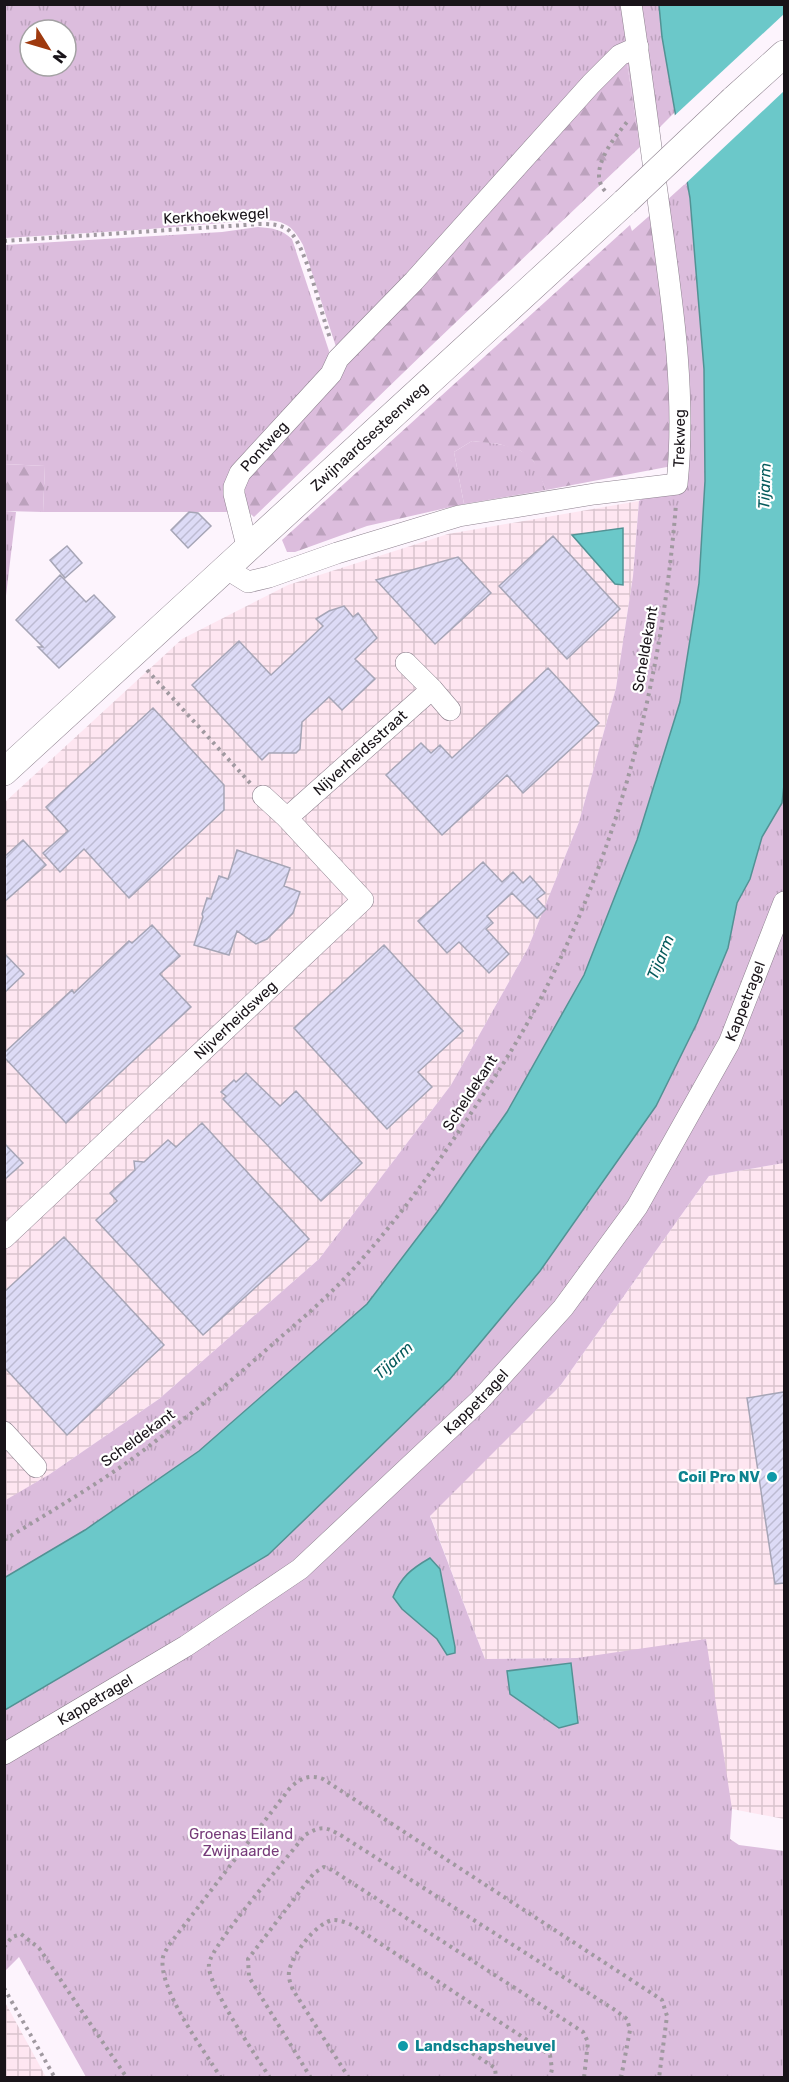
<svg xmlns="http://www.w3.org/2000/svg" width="789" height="2082" font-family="Rubik,sans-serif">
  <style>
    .industrial { fill: url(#industrial-grid) }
    .grass { fill: url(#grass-tufts); fill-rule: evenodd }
    .forest { fill: url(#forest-firs) }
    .water { fill: #6bc8c9; stroke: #529294; stroke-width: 1.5 }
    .pier { fill: #fdf4fd }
    .building { fill: url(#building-hatch); stroke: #a6a5b6; stroke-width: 1.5 }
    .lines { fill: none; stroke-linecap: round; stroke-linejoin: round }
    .minor-casing { stroke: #8e828f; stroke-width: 22 }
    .major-casing { stroke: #8e828f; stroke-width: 28 }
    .path { stroke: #a099a0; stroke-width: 4; stroke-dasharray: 3 4.5; stroke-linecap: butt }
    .minor { stroke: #fff; stroke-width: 21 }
    .major { stroke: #fff; stroke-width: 27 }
    .major-bridge-casing { stroke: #8e828f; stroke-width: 28; stroke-linecap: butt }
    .major-bridge { stroke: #fff; stroke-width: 27 }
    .culture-dot { fill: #0f9aa8; stroke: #fff; stroke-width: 2 }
    .labels { text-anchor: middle; stroke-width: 4.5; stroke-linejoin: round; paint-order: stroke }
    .street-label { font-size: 15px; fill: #191419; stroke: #fff }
    .culture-label { font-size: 15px; font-weight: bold; fill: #0d838f; stroke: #fff; text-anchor: end }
    .park-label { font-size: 15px; fill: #773c7a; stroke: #fff }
    .water-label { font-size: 16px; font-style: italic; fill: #065b5c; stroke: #fff }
  </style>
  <defs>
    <pattern id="industrial-grid" width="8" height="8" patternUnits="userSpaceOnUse" patternTransform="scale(1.5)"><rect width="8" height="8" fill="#fee6f1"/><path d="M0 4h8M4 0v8" fill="none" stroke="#d9c4ce"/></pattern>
    <pattern id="grass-tufts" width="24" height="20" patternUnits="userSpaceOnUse" patternTransform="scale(1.5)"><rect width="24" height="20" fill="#dcbddd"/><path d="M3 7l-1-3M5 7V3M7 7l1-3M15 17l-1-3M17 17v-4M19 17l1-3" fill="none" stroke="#bca2bd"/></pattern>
    <pattern id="forest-firs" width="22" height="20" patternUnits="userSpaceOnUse" patternTransform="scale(1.5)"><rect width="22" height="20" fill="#dcbddd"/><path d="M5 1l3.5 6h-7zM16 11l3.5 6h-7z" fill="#bca2bd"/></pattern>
    <pattern id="building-hatch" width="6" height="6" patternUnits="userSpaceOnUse" patternTransform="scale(1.5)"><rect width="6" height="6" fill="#dddbf6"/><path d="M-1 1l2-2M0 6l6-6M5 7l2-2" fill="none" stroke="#bdbbd2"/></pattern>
  </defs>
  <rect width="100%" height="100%" fill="#fdf4fd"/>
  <path class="industrial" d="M639 501 633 576 616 688 579 822 528 948 451 1085 319 1259 159 1399 50 1474 5 1501V802L182 639 288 585 448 534Z
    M784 1163V1819L732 1809 726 1779 577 1658 485 1659 430 1515 560 1386 709 1176Z
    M5 2004H6L46 2077H5Z"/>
  <path class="grass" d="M5 5H659L662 37 675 112 640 147 627 63 339 356 303 245C292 224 283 220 260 220L137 230 5 238ZM30 30H66V66H30Z
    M687 182 690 198 704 369 705 481 699 583 680 702 637 840 584 975 507 1112 437 1212 367 1304 199 1451 85 1530 5 1578 4 1501 50 1474 159 1399 319 1259 451 1085 528 948 579 822 616 688 633 576 639 501 674 480 656 210Z
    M258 227C272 228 281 229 292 239L329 351 328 363 233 512H43L45 466 5 464 4 245 222 232Z
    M472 441C491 443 518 444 532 459 538 466 542 480 546 490L464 504 454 452Z
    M5 511 16 512 5 604Z
    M784 785V1163L709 1176 560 1386 430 1516 485 1659 577 1658 706 1639 732 1809 730 1839 739 1845 784 1851V2077H86L19 1957 5 1971 4 1710 146 1626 365 1461 450 1379 540 1271 602 1184 697 1023 728 948 737 903 750 879 762 837 782 803ZM440 1569 455 1647V1653L447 1655 437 1639 402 1609 393 1597Z"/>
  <path class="forest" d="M627 63 640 147 432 345 254 517 245 509 241 480 502 187Z
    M656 210 672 371V466L546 490 533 460 521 451 499 444 472 441 454 452 464 504 367 526 295 552H287L282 540 630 225 632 231Z
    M4 464 45 466 43 512 5 511Z"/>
  <path class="water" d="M659 5H784V785L782 803 762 837 750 879 737 903 728 948 697 1023 656 1106 540 1271 450 1379 268 1555 5 1710 4 1578 85 1530 199 1451 367 1304 437 1212 507 1112 584 975 637 840 680 702 699 583 705 481 704 369 690 198 662 37Z
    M623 528V585L615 584 572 535Z
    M430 1558 440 1569 455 1647V1653L447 1655 437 1639 402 1609 393 1597C401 1577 411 1569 430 1558Z
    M571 1663 578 1723 559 1728 510 1694 507 1671Z"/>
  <path class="pier" d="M784 14V91L684 185 673 117Z"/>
  <path class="building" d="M189 512 198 513 211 526 188 548 171 530Z
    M553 536 620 609 567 659 499 586Z
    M67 546 82 563 65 578 50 560Z
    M458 557 491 593 435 644 376 580Z
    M60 575 86 602 94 595 115 617 59 668 38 647H43L16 620Z
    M344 606 353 617 358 613 377 638 355 659 375 679 342 710 329 697 302 722 300 749 296 753H269L262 760 192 685 239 641 271 675 323 626 316 619 329 611Z
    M548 668 599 723 523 793 507 775 442 835 386 775 421 743 431 753 440 745 452 758Z
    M153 708 224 785V810L129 898 84 849 60 872 43 853 68 831 46 807Z
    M23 840 46 865 4 902V857Z
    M237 850 290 868 284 886 300 892 293 913 267 939 256 944 237 931 229 955 194 945 203 917 202 914 207 898 211 899 219 876 228 879Z
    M483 862 502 882 513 872 523 883 530 876 545 893 537 899 546 909 537 918 512 893 487 916 493 923 486 929 509 954 489 973 459 942 447 953 418 921Z
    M152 925 180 956 160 974 191 1007 66 1123 4 1057V1053L72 990 74 993 129 941 132 943Z
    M384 945 463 1031 418 1072 432 1087 387 1129 294 1028Z
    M4 953 24 974 4 993Z
    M246 1073 280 1106 296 1091 362 1163 321 1201 223 1099 226 1096 221 1092 234 1080 236 1082Z
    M202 1123 309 1239 203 1335 96 1220 117 1201 110 1193 135 1170 134 1161 144 1162 168 1140 176 1147Z
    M4 1143 23 1163 4 1180Z
    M64 1237 164 1345 67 1435 4 1367V1292Z
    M784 1392V1583L775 1584 747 1398Z"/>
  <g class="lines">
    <g class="minor-casing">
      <g id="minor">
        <path id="s1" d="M248 550 234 494V487L240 473 331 374 338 359 414 281 591 84 620 55 638 47"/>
        <path id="s2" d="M227 569 248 582 269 577 337 553 459 516 594 494 677 484C686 396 673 308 661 221 651 149 642 76 631 4"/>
        <path d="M406 663 432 689 450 710"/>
        <path id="s3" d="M287 818 432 689"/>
        <path id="s4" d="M4 1238 363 900 287 818 263 796"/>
        <path d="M4 1432 36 1467"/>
        <path id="s5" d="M4 1754 186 1646 300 1569 479 1401 563 1308 637 1207 729 1043 784 902"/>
      </g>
    </g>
    <g class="major-casing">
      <g id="major">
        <path d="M733 100 784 54"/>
        <path id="s6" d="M4 772 625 202"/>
      </g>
    </g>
    <path class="path" d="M605 191C587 171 614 138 627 122
      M4 241 260 224C270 224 278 224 287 229 306 242 321 314 330 338
      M147 670 251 784
      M4 1540C45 1515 86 1491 125 1464 174 1428 221 1390 266 1350 292 1327 319 1305 343 1280 389 1231 428 1178 465 1122 492 1082 518 1042 540 1000 621 843 662 680 676 504
      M4 1947 12 1937 21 1934 39 1948 127 2078
      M4 1988 55 2078
      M466 2049 495 2068 496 2078
      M221 2078C204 2050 157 1988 163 1957 164 1953 167 1949 169 1945L290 1788C300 1778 310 1774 323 1779L662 2000 667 2016 659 2078
      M270 2078C257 2057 206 1984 209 1964 211 1945 289 1856 305 1835 322 1825 326 1827 342 1836L615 2010 627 2019 630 2030 621 2078
      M311 2078 249 1977 248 1959 314 1873 324 1867 332 1870 583 2032 588 2042 584 2078
      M349 2078 293 1990C291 1985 288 1978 289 1972 291 1956 317 1921 334 1920 340 1920 347 1923 352 1925L550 2055 552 2069 550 2078"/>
    <use href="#minor" class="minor"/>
    <use href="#major" class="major"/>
    <g class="major-bridge-casing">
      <path id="major-bridge" d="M625 202 733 100"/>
    </g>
    <use href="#major-bridge" class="major-bridge"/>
  </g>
  <g class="culture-dot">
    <circle cx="772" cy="1477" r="6"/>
    <circle cx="403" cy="2046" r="6"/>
  </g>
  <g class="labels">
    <g class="street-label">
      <text transform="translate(216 216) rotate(-3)" y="5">Kerkhoekwegel</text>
      <text dy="5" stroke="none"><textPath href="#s6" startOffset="496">Zwijnaardsesteenweg</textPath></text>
      <text dy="5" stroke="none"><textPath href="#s2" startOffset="512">Trekweg</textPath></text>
      <text dy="5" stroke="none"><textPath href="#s1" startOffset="116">Pontweg</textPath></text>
      <text transform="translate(645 649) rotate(-80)" y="5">Scheldekant</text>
      <text dy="5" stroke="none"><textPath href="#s3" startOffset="98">Nijverheidsstraat</textPath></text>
      <text dy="5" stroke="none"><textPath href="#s5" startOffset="1078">Kappetragel</textPath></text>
      <text dy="5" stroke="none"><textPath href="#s4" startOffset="318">Nijverheidsweg</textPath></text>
      <text transform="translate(470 1093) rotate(-57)" y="5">Scheldekant</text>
      <text dy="5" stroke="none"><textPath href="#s5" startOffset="592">Kappetragel</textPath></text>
      <text transform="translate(138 1438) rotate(-36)" y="5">Scheldekant</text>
      <text dy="5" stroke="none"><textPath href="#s5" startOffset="106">Kappetragel</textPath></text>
    </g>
    <g class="culture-label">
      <text x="760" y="1482">Coil Pro NV</text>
      <text x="415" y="2051" text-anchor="start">Landschapsheuvel</text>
    </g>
    <g class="park-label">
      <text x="241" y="1839">Groenas Eiland<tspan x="241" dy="17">Zwijnaarde</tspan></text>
    </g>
    <g class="water-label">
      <text transform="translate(764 486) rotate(-88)" y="6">Tijarm</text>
      <text transform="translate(660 957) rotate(-68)" y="6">Tijarm</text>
      <text transform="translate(393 1360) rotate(-43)" y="6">Tijarm</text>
    </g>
  </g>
  <rect width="789" height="2082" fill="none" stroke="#191419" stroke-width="12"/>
  <g transform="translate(48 48) rotate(127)"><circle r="28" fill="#ffffff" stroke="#a3a1a3" stroke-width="1.5"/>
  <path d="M0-4.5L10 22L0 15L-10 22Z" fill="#9f3a0f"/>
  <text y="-9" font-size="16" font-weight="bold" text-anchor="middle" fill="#191419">N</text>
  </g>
</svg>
